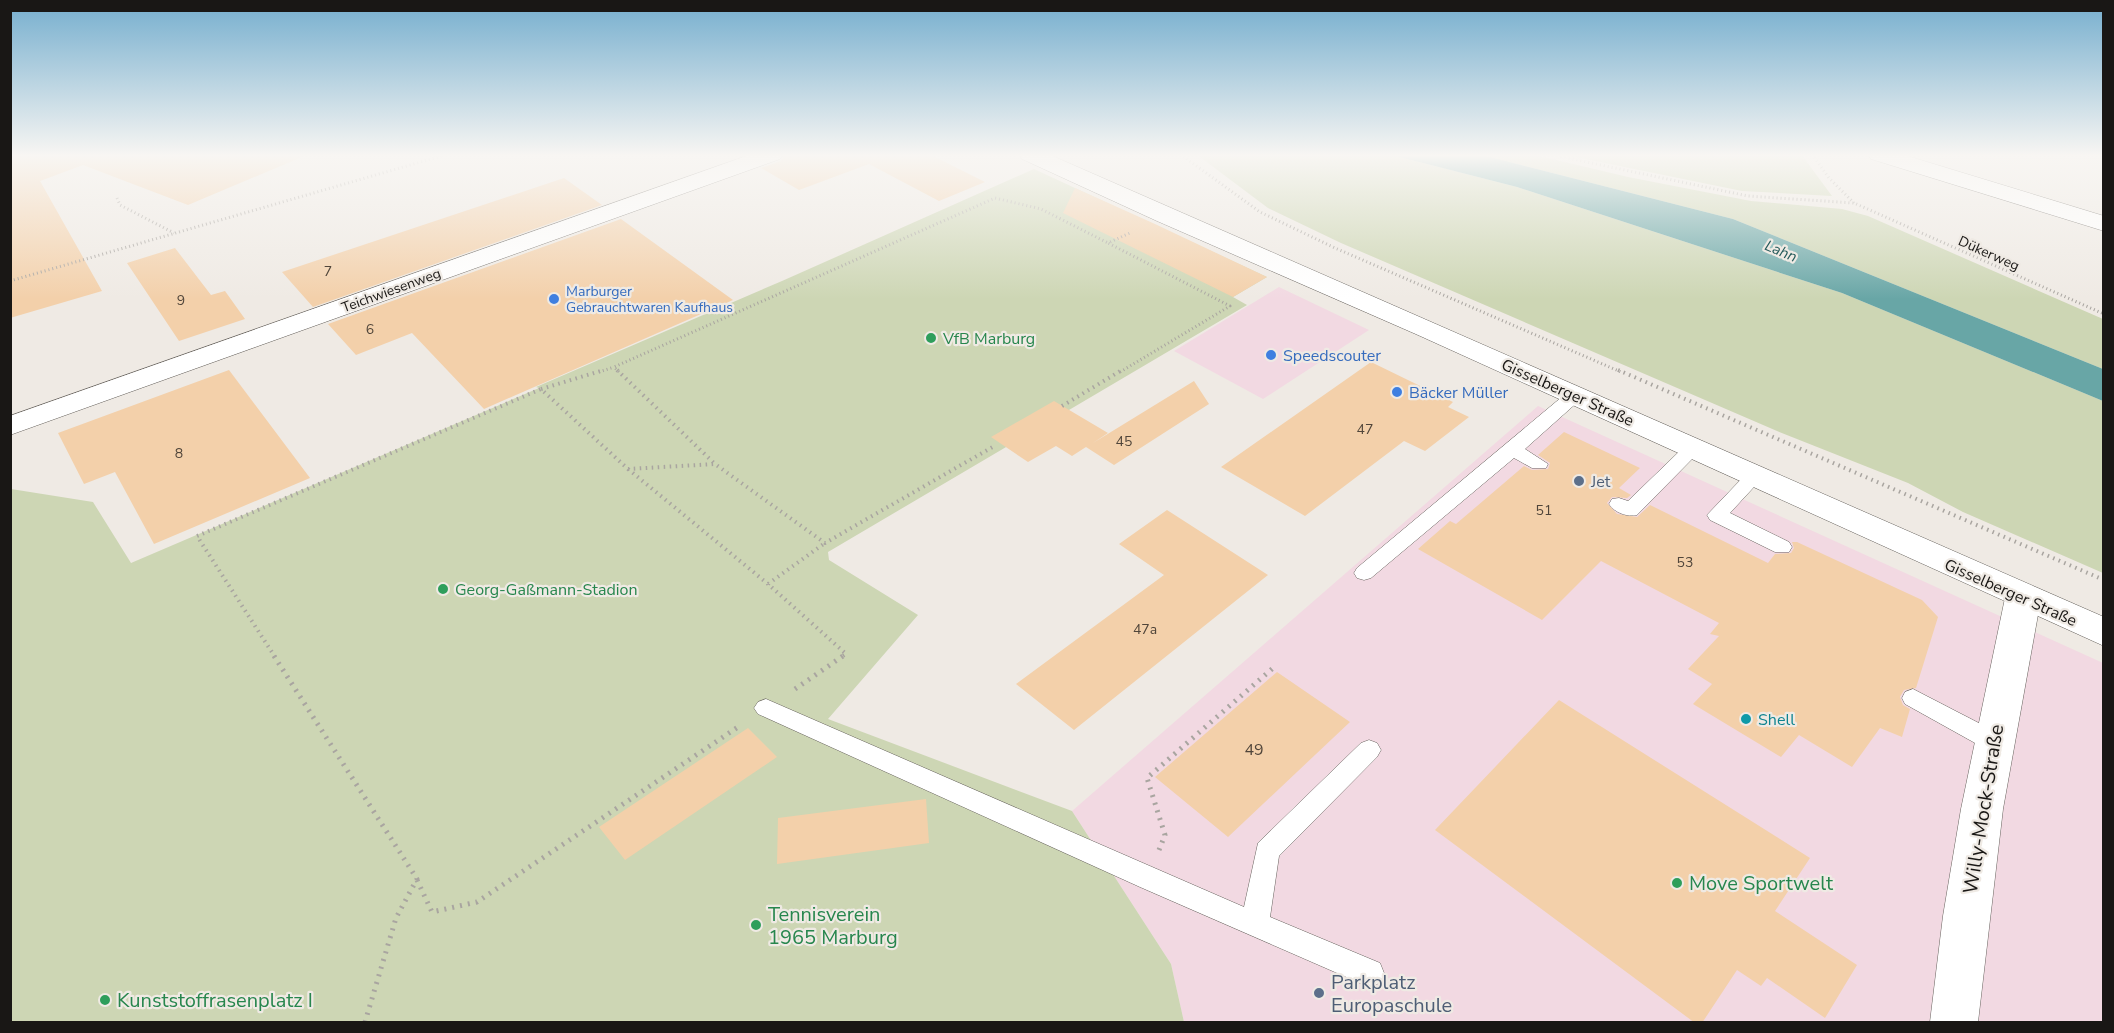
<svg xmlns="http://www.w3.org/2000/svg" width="2114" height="1033" font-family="'Nunito Sans',sans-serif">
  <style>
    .industrial { fill: #f2d9e2 }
    .green { fill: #cdd6b4 }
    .water { fill: #68a6a6 }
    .building { fill: #f3d0aa }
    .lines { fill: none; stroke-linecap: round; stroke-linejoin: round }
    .lane-casing { stroke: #67635e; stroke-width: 1 }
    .street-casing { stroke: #67635e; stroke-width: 1 }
    .secondary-casing { stroke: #67635e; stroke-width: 1 }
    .path-far2 { stroke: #a9a5a0; stroke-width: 3; stroke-dasharray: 1 3; stroke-linecap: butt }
    .path-far1 { stroke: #a9a5a0; stroke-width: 4; stroke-dasharray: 1.5 4.5; stroke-linecap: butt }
    .path { stroke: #a9a5a0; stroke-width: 5; stroke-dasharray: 2 6; stroke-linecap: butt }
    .lane { fill: #fff; fill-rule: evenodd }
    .street { fill: #fff; fill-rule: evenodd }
    .secondary { fill: #fff; fill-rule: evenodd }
    .shop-dot { fill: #3f7fe0; stroke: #efeae4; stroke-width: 2 }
    .leisure-dot { fill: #2e9e5b; stroke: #efeae4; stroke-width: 2 }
    .service-dot { fill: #5c6f8a; stroke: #efeae4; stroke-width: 2 }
    .culture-dot { fill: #0f9aa8; stroke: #efeae4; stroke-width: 2 }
    .labels { text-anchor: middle; stroke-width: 4.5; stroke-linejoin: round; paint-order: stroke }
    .far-street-label { font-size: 14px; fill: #191715; stroke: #efeae4 }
    .number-label { font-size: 14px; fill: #50453a }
    .far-shop-label { font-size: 14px; fill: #366cbe; stroke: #efeae4; text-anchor: start }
    .far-water-label { font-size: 15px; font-style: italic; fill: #245a5a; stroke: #efeae4 }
    .leisure-label { font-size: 16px; fill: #27864d; stroke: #efeae4; text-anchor: start }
    .shop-label { font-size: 16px; fill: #366cbe; stroke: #efeae4; text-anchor: start }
    .street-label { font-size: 16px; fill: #191715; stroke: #efeae4 }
    .service-label { font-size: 16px; fill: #4e5e75; stroke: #efeae4; text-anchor: start }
    .culture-label { font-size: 16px; fill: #0d838f; stroke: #efeae4; text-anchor: start }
    .near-number-label { font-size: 16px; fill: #50453a }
    .near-street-label { font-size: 20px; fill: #191715; stroke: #efeae4 }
    .near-leisure-label { font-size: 20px; fill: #27864d; stroke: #efeae4; text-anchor: start }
    .near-service-label { font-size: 20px; fill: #4e5e75; stroke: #efeae4; text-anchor: start }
  </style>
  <rect width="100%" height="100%" fill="#efeae4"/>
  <path class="industrial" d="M1279 287 1369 330 1263 399 1174 351Z
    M1538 406 2103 663V1022H1184L1171 964 1072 811Z"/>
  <path class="green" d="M1196 154H1388L1517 187 1842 293 2103 401V573L1963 512 1908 483 1777 431 1341 243 1268 208Z
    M1478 154H1531L1628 177 1751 201 1842 209 1868 216 2103 319V369L1733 219Z
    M1561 154H1801L1832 196 1742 191Z
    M1034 169 1267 277 1233 297 1247 305 828 552 829 560 918 615 828 719 1072 811 1171 964 1184 1022H11V489L93 502 131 563 539 388 536 387 782 281Z"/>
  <path class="water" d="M1388 154H1478L1733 219 2103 369V401L1842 293 1517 187Z"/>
  <path class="building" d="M10 154H309L188 205 83 165 40 181 102 291 10 318Z
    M785 154H929L985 182 939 201 869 164 799 190 761 168 781 161Z
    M564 178 602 205 313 307 282 272Z
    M1075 188 1155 224 1267 277 1233 297 1063 213Z
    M621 219 733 300 484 409 412 333 356 355 328 324Z
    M175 248 211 295 225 291 245 319 179 341 127 263Z
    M1371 362 1453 402 1448 407 1469 417 1425 451 1404 441 1305 516 1221 467Z
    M229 370 310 478 154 544 115 472 84 484 58 433Z
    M1194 381 1209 404 1114 465 1086 447 1072 456 1056 446 1028 462 991 437 1054 401 1108 433 1093 443Z
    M1564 432 1640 468 1619 488 1631 495 1627 498 1612 497 1607 503 1617 514 1637 517 1650 505 1768 563 1775 554 1791 553 1794 548 1792 542H1797L1922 600 1938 617 1916 688 1904 690 1900 697 1903 705 1910 709 1902 737 1880 728 1852 767 1799 735 1781 757 1693 704 1712 684 1688 669 1719 636 1710 634 1719 623 1601 561 1542 620 1418 549 1450 521 1456 524 1524 466 1532 470 1548 469 1550 463 1538 455Z
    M1167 510 1268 575 1074 730 1016 684 1164 575 1119 544Z
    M1277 672 1350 722 1228 837 1155 777Z
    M1559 700 1810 858 1775 911 1857 965 1825 1018 1767 978 1761 986 1737 970 1702 1023H1695L1435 830Z
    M748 728 777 757 625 860 599 827Z
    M926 799 929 843 777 864 778 818Z"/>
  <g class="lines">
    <g class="lane-casing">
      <path id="lane" d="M1575 390 1581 391 1584 395 1581 399 1525 449 1548 464 1546 468H1532L1514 458 1371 578 1364 580 1357 578 1354 573 1357 568 1569 391Z
        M1693 442 1699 444 1702 448 1699 452 1637 515C1627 517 1615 513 1609 504L1612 499 1619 498 1628 501 1687 444Z
        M1756 469 1765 475 1730 513 1789 542 1792 547 1789 552H1775L1710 520 1707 515 1749 471Z
        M1913 689 2000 734 2004 741 2000 748 1992 751 1984 748 1905 704 1902 698 1905 692Z
        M766 699 1244 907 1258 843 1361 743 1369 740 1377 743 1381 750 1377 757 1279 856 1270 917 1380 963 1384 973 1380 983 1370 986 1360 983 1140 887 758 714 754 708 758 702Z"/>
    </g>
    <g class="street-casing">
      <path id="street" d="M752 154H783L780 159 10 435V416Z
        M1868 154H1901L2104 216V231L1871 159Z
        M2023 585 2036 589 2041 598 2003 809 1978 1022H1930L1943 916 1961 809 2005 598 2010 589Z"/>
    </g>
    <g class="secondary-casing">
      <path id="secondary" d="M1019 154H1048L2104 617V646L1418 335 1157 221 1022 159Z"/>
    </g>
    <path class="path-far2" d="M1180 154 1260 212 1335 248 1621 372
      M1549 154 1748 196 1854 203 2104 314
      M1812 154 1829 178 1854 203
      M117 198 120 205 174 233
      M10 281 448 154
      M599 372 614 367
      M619 372 614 367 995 198 1041 209 1108 243
      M1120 372 1230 306 1108 243 1132 232"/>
    <path class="path-far1" d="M617 370 714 463
      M1618 370 2104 580
      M541 389 604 370
      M1062 406 1122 370
      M628 469 768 584 846 654 841 657
      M768 584 825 543
      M275 657 197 536 541 389 628 469 715 464 825 543 996 445"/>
    <path class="path" d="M274 656 417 879 396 918 365 1022
      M795 689 843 656
      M1159 850 1165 835 1147 778 1273 668
      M417 880 432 912 477 902 741 725"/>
    <use href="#lane" class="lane"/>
    <use href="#street" class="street"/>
    <use href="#secondary" class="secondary"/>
  </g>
  <linearGradient id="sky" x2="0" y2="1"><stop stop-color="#75aece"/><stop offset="0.52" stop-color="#f8f6f3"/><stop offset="1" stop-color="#f8f6f3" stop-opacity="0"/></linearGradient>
  <rect width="2114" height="299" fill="url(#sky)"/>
  <g class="shop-dot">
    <circle cx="554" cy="299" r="6"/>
    <circle cx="1271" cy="355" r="6"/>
    <circle cx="1397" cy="392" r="6"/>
  </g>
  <g class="leisure-dot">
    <circle cx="931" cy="338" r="6"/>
    <circle cx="443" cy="589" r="6"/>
    <circle cx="1677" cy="883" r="6"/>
    <circle cx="756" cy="925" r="6"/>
    <circle cx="105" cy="1000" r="6"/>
  </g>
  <g class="service-dot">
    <circle cx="1579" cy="481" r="6"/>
    <circle cx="1319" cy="993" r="6"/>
  </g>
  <circle class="culture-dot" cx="1746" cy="719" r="6"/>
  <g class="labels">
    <g class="far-street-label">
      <text transform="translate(1989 253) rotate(24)" y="5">Dükerweg</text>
      <text transform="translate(391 290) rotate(-20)" y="5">Teichwiesenweg</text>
    </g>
    <g class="number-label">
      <text x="328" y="276">7</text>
      <text x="181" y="305">9</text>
      <text x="370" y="334">6</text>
      <text x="1365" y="434">47</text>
      <text x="1124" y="446">45</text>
      <text x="179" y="458">8</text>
      <text x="1544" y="515">51</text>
      <text x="1685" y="567">53</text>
      <text x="1145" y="634">47a</text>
    </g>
    <g class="far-shop-label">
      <text x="566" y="296">Marburger<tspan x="566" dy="16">Gebrauchtwaren Kaufhaus</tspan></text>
    </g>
    <g class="far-water-label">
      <text transform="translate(1781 251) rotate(23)" y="5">Lahn</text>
    </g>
    <g class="leisure-label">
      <text x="943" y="344">VfB Marburg</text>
      <text x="455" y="595">Georg-Gaßmann-Stadion</text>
    </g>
    <g class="shop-label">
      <text x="1283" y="361">Speedscouter</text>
      <text x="1409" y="398">Bäcker Müller</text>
    </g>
    <g class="street-label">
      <text transform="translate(1568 392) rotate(24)" y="6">Gisselberger Straße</text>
      <text transform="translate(2011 592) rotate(24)" y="6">Gisselberger Straße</text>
    </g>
    <g class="service-label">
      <text x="1591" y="487">Jet</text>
    </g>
    <g class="culture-label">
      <text x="1758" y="725">Shell</text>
    </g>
    <g class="near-number-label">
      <text x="1254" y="755">49</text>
    </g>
    <g class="near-street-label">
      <text transform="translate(1983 809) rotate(-81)" y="7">Willy-Mock-Straße</text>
    </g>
    <g class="near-leisure-label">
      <text x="1689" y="890">Move Sportwelt</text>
      <text x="768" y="921">Tennisverein<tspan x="768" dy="23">1965 Marburg</tspan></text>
      <text x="117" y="1007">Kunststoffrasenplatz I</text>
    </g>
    <g class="near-service-label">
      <text x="1331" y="989">Parkplatz<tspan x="1331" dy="23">Europaschule</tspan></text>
    </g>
  </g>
  <rect width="2114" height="1033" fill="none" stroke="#191715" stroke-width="24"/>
</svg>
